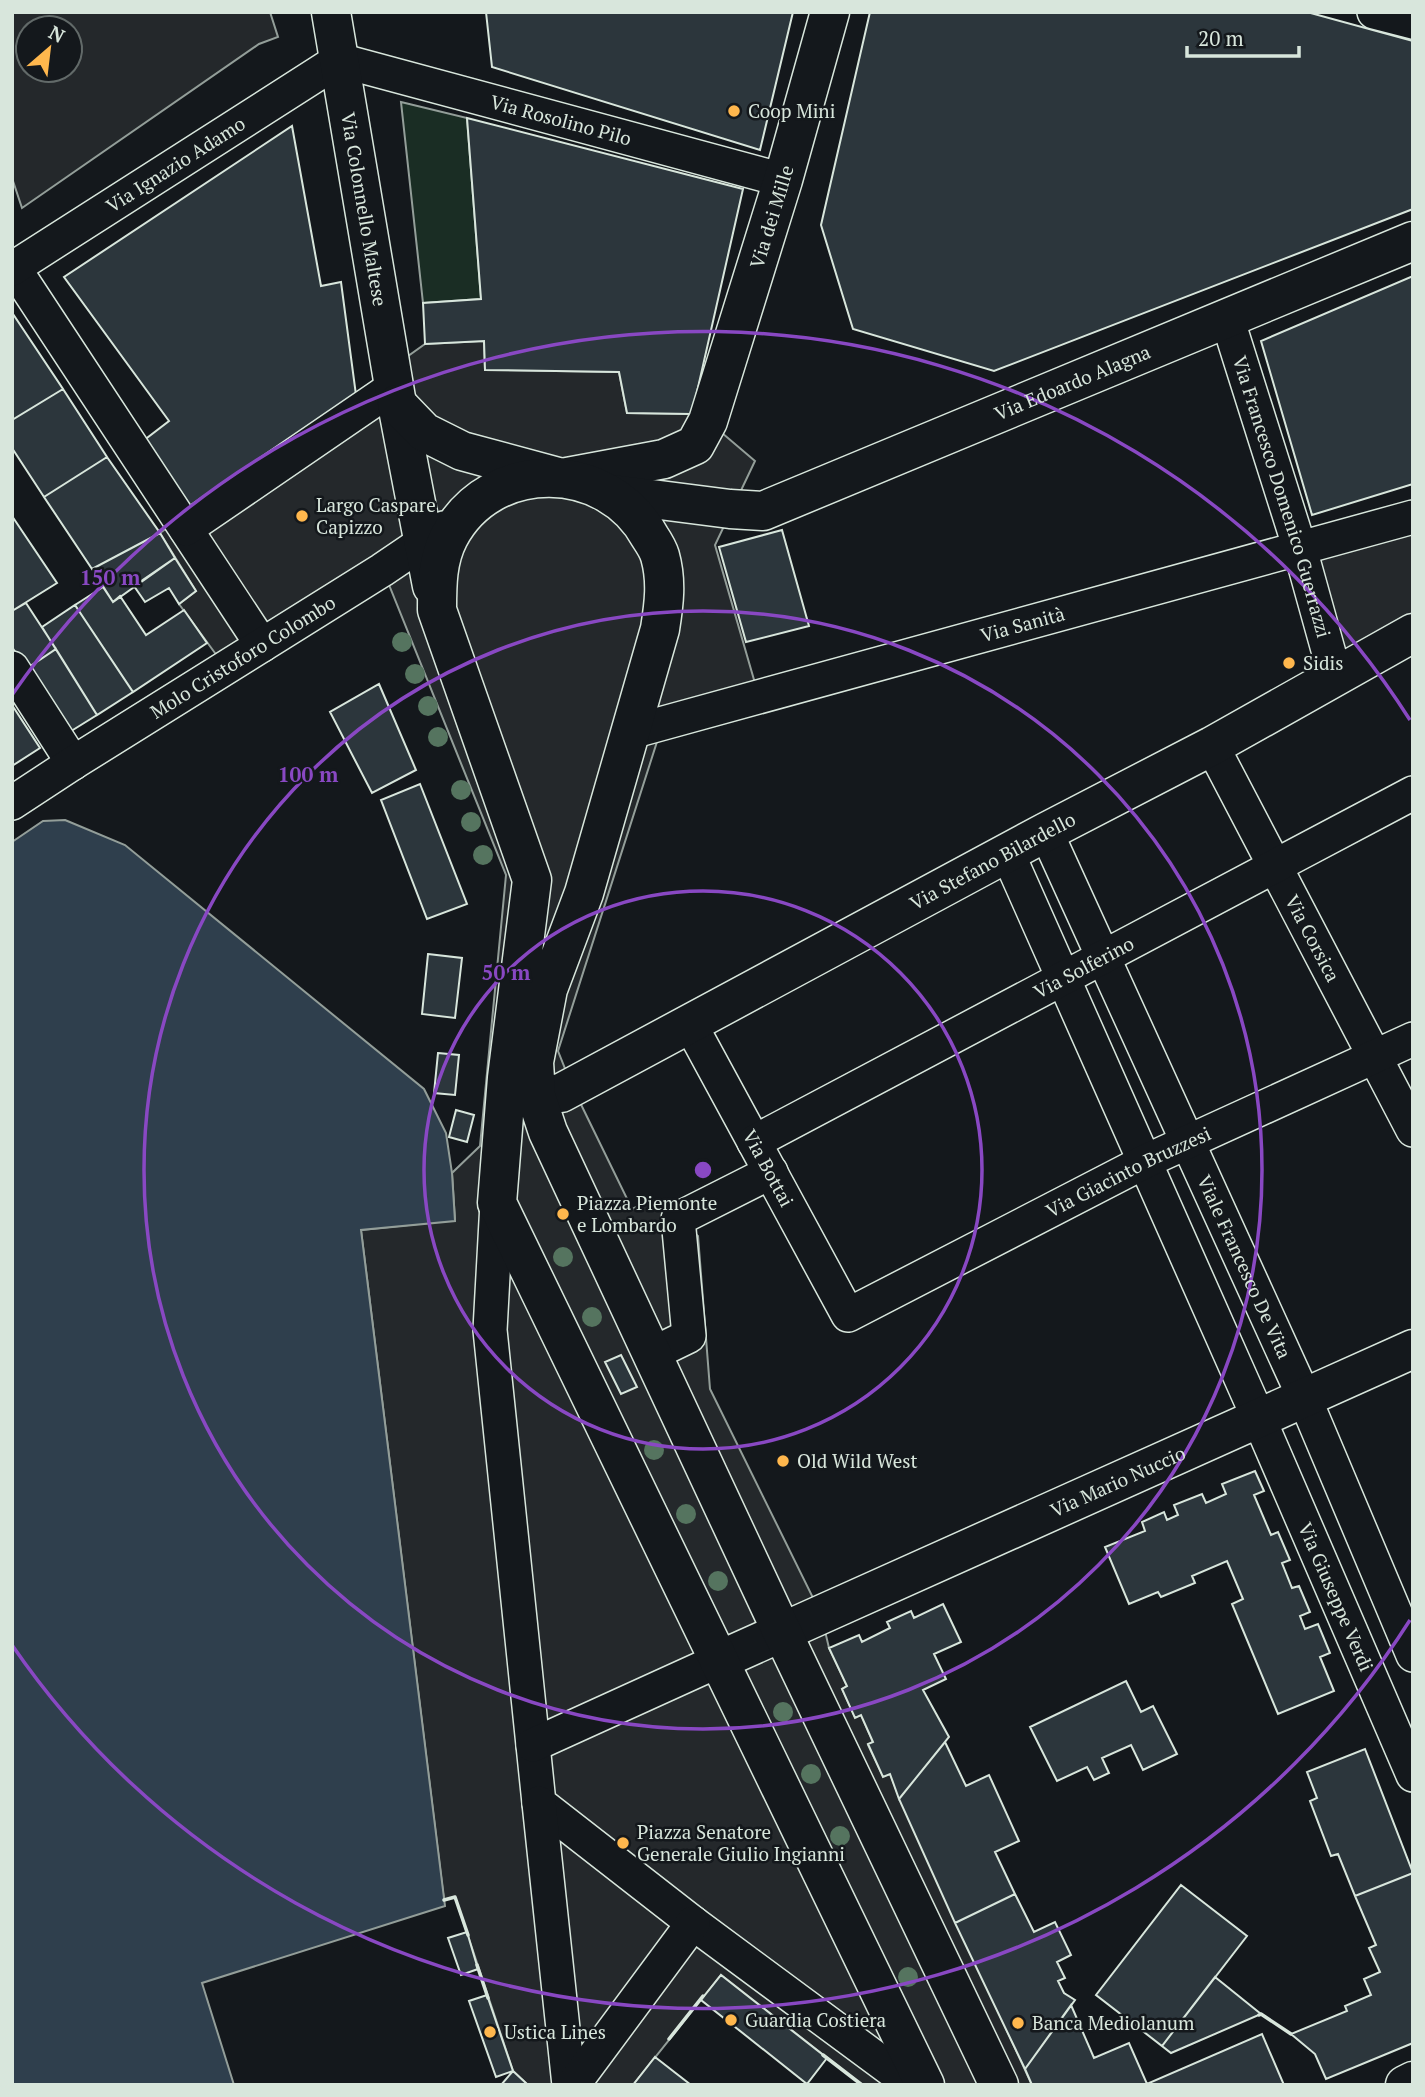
<svg xmlns="http://www.w3.org/2000/svg" width="1425" height="2097" font-family="'PT Serif',serif">
  <style>
    .green { fill: #1a2d24; stroke: #939e99; stroke-width: 2 }
    .parking { fill: #24282b; stroke: #939e99; stroke-width: 2; fill-rule: evenodd }
    .water { fill: #2f3f4d; stroke: #939e99; stroke-width: 2 }
    .building { fill: #2c363c; stroke: #d8e6dc; stroke-width: 2 }
    .lines { fill: none; stroke-linecap: round; stroke-linejoin: round }
    .street-casing { stroke: #d8e6dc; stroke-width: 36 }
    .secondary-casing { stroke: #d8e6dc; stroke-width: 41 }
    .street { stroke: #14181c; stroke-width: 33 }
    .secondary { stroke: #14181c; stroke-width: 38 }
    .wall { stroke: #d8e6dc; stroke-width: 3.5 }
    .tree { fill: #55745f }
    .ring { fill: none; stroke: #8948c3; stroke-width: 3.5 }
    .poi-dot { fill: #ffb74d; stroke: #14181c; stroke-width: 2.5 }
    .labels { text-anchor: middle; stroke-width: 5; stroke-linejoin: round; paint-order: stroke }
    .poi-label { font-size: 19px; fill: #d8e6dc; stroke: #14181c; text-anchor: start }
    .street-label { font-size: 19px; fill: #d8e6dc; stroke: #14181c }
    .centre { fill: #8948c3; stroke: #14181c; stroke-width: 3.5 }
    .ring-label { font-size: 21px; text-anchor: middle; font-weight: bold; fill: #8948c3; stroke: #14181c; stroke-width: 5; stroke-linejoin: round; paint-order: stroke }
  </style>
  <rect width="100%" height="100%" fill="#14181c"/>
  <path class="green" d="M401 102 467 118 481 299 423 303Z"/>
  <path class="parking" d="M12 12H270L278 37 259 44 22 208 12 178ZM28 28H70V70H28Z
    M484 341 485 370 619 372 627 413 692 414 708 421 755 461 715 545 759 697 663 723 558 1051 572 1086 632 1209 652 1200 698 1236 710 1389 821 1614 829 1648 847 1686 842 1689 855 1717 861 1715 873 1742 868 1745 883 1776 890 1774 900 1799 1032 2085H862L721 1975 633 2085H528L513 2071 455 1897 444 1900 361 1230 455 1220 452 1173 480 1146 506 875 383 570 226 668 179 604 196 591 160 533 425 344Z
    M1413 517V633L1335 675 1300 549Z"/>
  <path class="water" d="M65 820 125 845 424 1089 446 1133 452 1173 455 1221 361 1230 445 1906 202 1983 234 2085H12V842L43 821Z"/>
  <path class="building" d="M486 12H793L760 150 492 67Z
    M870 12H1307L1413 41V209L994 371 853 329 821 225Z
    M467 118 743 189 692 414 627 413 619 372 485 370 484 341 425 344 423 303 481 299Z
    M292 126 321 286 341 282 356 395 190 512 143 441 169 421 64 277Z
    M1413 276V484L1312 515 1261 341Z
    M13 314 63 389 12 420V315Z
    M63 389 107 457 44 497 12 448V420Z
    M107 457 160 533 92 569 44 497Z
    M12 516 57 583 12 611Z
    M782 530 809 626 746 642 719 547Z
    M160 533 175 558 113 602 92 569Z
    M175 558 196 591 179 604 169 588 145 602 134 586Z
    M103 587 113 602 120 596 146 635 184 610 207 643 133 692 75 605Z
    M26 603 56 649 26 669 12 647V611Z
    M75 605 133 692 97 715 42 627Z
    M56 649 97 715 68 733 26 669Z
    M379 684 416 770 372 793 330 712Z
    M12 705 40 748 12 766Z
    M420 784 467 904 427 919 381 800Z
    M428 954 462 958 455 1018 422 1014Z
    M438 1053 459 1055 455 1095 434 1093Z
    M456 1110 474 1115 467 1142 449 1137Z
    M621 1355 637 1387 621 1394 605 1362Z
    M1255 1471 1264 1491 1254 1495 1271 1535 1278 1532 1290 1560 1282 1563 1292 1588 1299 1586 1310 1612 1300 1616 1305 1629 1318 1624 1330 1653 1320 1657 1334 1691 1278 1714 1232 1604 1243 1599 1227 1561 1192 1576 1195 1583 1161 1597 1158 1592 1129 1604 1105 1547 1145 1531 1142 1522 1164 1512 1167 1520 1178 1515 1174 1505 1202 1494 1206 1503 1226 1494 1222 1484Z
    M943 1604 961 1642 934 1654 946 1679 923 1690 949 1737 899 1799 890 1774 883 1777 868 1744 873 1742 861 1715 855 1718 842 1689 847 1686 829 1648 859 1635 862 1642 890 1628 887 1622 911 1611 914 1618Z
    M1126 1681 1141 1712 1153 1706 1177 1754 1143 1770 1131 1745 1102 1758 1109 1773 1094 1780 1087 1767 1057 1781 1030 1727Z
    M945 1742 966 1786 989 1775 1019 1841 995 1852 1015 1894 955 1923 899 1799Z
    M1365 1749 1413 1873 1355 1896 1338 1854 1331 1856 1310 1801 1317 1798 1307 1772Z
    M1413 1873V2043L1326 2079 1315 2054 1291 2034 1347 2011 1345 2006 1371 1995 1364 1979 1380 1972 1369 1948 1376 1945 1355 1896Z
    M1181 1885 1247 1936 1162 2046 1096 1995Z
    M1015 1894 1034 1932 1055 1922 1071 1955 1057 1962 1065 1978 1058 1981 1064 1993 1075 2000 1025 2069 955 1923Z
    M467 1932 478 1969 461 1975 448 1938Z
    M721 1975 827 2058 807 2084 701 2000Z
    M1215 1977 1261 2014 1171 2053 1162 2046Z
    M487 1995 513 2071 496 2077 469 2001Z
    M1071 2005 1094 2058 1129 2043 1147 2084 1262 2034 1284 2085H1032L1025 2069Z
    M655 2057 691 2085H633Z
    M513 2071 528 2085H501Z"/>
  <g class="lines">
    <g class="street-casing">
      <g id="street">
        <path d="M1374 12 1413 22"/>
        <path d="M14 268 262 645"/>
        <path id="s1" d="M12 269 339 60 783 180"/>
        <path id="s2" d="M1227 318 1300 549 1335 675"/>
        <path d="M186 529 395 386"/>
        <path d="M12 668 73 763"/>
        <path id="s3" d="M631 732 1413 517"/>
        <path id="s4" d="M1212 746 1413 1130"/>
        <path id="s5" d="M12 803 73 763 382 570 444 528"/>
        <path id="s6" d="M1046 832 1304 1397 1413 1655"/>
        <path id="s7" d="M1008 854 1259 1419 1413 1775"/>
        <path id="s8" d="M690 1024 848 1315 1146 1161 1413 1039"/>
        <path id="s9" d="M754 1142 1413 793"/>
        <path d="M497 1203 490 1330 539 1803 693 1923 912 2085"/>
        <path d="M654 1353 689 1336 678 1219 771 1172"/>
        <path d="M533 1745 720 1660"/>
        <path d="M539 1803 569 2085"/>
        <path d="M573 2085 693 1923"/>
      </g>
    </g>
    <g class="secondary-casing">
      <g id="secondary">
        <path id="s10" d="M331 12 397 404 432 586"/>
        <path id="s11" d="M397 404 424 432 462 451 562 478 664 459 695 445 708 421 783 180 830 12"/>
        <path id="s12" d="M613 494 730 509 763 511 1413 241"/>
        <path id="s13" d="M516 1083 536 1096 561 1093 1046 832 1212 746 1413 633"/>
        <path id="s14" d="M720 1660 1413 1349"/>
        <path d="M925 2085 497 1203 507 1078 532 880 437 610C437 585 437 560 449 537 491 457 608 459 650 537 654 543 658 549 660 556 667 581 664 604 660 629L584 893 548 989 534 1062 536 1096 548 1132 782 1632 999 2085"/>
        <path d="M1405 2085 1413 2081"/>
      </g>
    </g>
    <use href="#street" class="street"/>
    <use href="#secondary" class="secondary"/>
    <path class="wall" d="M444 1900 455 1897 468 1935
      M477 1965 488 1998
      M1259 2015 1261 2014 1291 2034
      M669 2039 703 1996
      M823 2055 862 2085"/>
  </g>
  <g class="tree">
    <circle cx="402" cy="642" r="10"/>
    <circle cx="415" cy="674" r="10"/>
    <circle cx="428" cy="706" r="10"/>
    <circle cx="438" cy="737" r="10"/>
    <circle cx="461" cy="790" r="10"/>
    <circle cx="471" cy="822" r="10"/>
    <circle cx="483" cy="855" r="10"/>
    <circle cx="563" cy="1257" r="10"/>
    <circle cx="592" cy="1317" r="10"/>
    <circle cx="654" cy="1450" r="10"/>
    <circle cx="686" cy="1514" r="10"/>
    <circle cx="718" cy="1581" r="10"/>
    <circle cx="783" cy="1712" r="10"/>
    <circle cx="811" cy="1774" r="10"/>
    <circle cx="840" cy="1836" r="10"/>
    <circle cx="908" cy="1977" r="10"/>
  </g>
  <g class="ring">
    <circle cx="703" cy="1170" r="279"/>
    <circle cx="703" cy="1170" r="559"/>
    <path d="M1410 1620A838 838 0 0 1 12 1645M12 695A838 838 0 0 1 1410 720"/>
  </g>
  <g class="poi-dot">
    <circle cx="734" cy="111" r="7"/>
    <circle cx="302" cy="516" r="7"/>
    <circle cx="1289" cy="663" r="7"/>
    <circle cx="563" cy="1214" r="7"/>
    <circle cx="783" cy="1461" r="7"/>
    <circle cx="623" cy="1843" r="7"/>
    <circle cx="731" cy="2020" r="7"/>
    <circle cx="1018" cy="2023" r="7"/>
    <circle cx="490" cy="2032" r="7"/>
  </g>
  <g class="labels">
    <g class="poi-label">
      <text x="748" y="118">Coop Mini</text>
      <text x="316" y="512">Largo Caspare<tspan x="316" dy="22">Capizzo</tspan></text>
      <text x="1303" y="670">Sidis</text>
      <text x="577" y="1210">Piazza Piemonte<tspan x="577" dy="22">e Lombardo</tspan></text>
      <text x="797" y="1468">Old Wild West</text>
      <text x="637" y="1839">Piazza Senatore<tspan x="637" dy="22">Generale Giulio Ingianni</tspan></text>
      <text x="745" y="2027">Guardia Costiera</text>
      <text x="1032" y="2030">Banca Mediolanum</text>
      <text x="504" y="2039">Ustica Lines</text>
    </g>
    <g class="street-label">
      <text dy="7" stroke="none"><textPath href="#s1" startOffset="618">Via Rosolino Pilo</textPath></text>
      <text dy="7" stroke="none"><textPath href="#s1" startOffset="194">Via Ignazio Adamo</textPath></text>
      <text dy="7" stroke="none"><textPath href="#s10" startOffset="200">Via Colonnello Maltese</textPath></text>
      <text dy="7" stroke="none"><textPath href="#s11" startOffset="564">Via dei Mille</textPath></text>
      <text dy="7" stroke="none"><textPath href="#s12" startOffset="486">Via Edoardo Alagna</textPath></text>
      <text dy="7" stroke="none"><textPath href="#s2" startOffset="187">Via Francesco Domenico Guerrazzi</textPath></text>
      <text dy="7" stroke="none"><textPath href="#s3" startOffset="406">Via Sanità</textPath></text>
      <text dy="7" stroke="none"><textPath href="#s5" startOffset="273">Molo Cristoforo Colombo</textPath></text>
      <text dy="7" stroke="none"><textPath href="#s13" startOffset="539">Via Stefano Bilardello</textPath></text>
      <text dy="7" stroke="none"><textPath href="#s4" startOffset="217">Via Corsica</textPath></text>
      <text dy="7" stroke="none"><textPath href="#s9" startOffset="373">Via Solferino</textPath></text>
      <text dy="7" stroke="none"><textPath href="#s8" startOffset="164">Via Bottai</textPath></text>
      <text dy="7" stroke="none"><textPath href="#s8" startOffset="646">Via Giacinto Bruzzesi</textPath></text>
      <text dy="7" stroke="none"><textPath href="#s6" startOffset="478">Viale Francesco De Vita</textPath></text>
      <text dy="7" stroke="none"><textPath href="#s14" startOffset="436">Via Mario Nuccio</textPath></text>
      <text dy="7" stroke="none"><textPath href="#s7" startOffset="812">Via Giuseppe Verdi</textPath></text>
    </g>
  </g>
  <circle cx="703" cy="1170" r="10" class="centre"/>
  <g class="ring-label">
    <text x="110" y="585">150 m</text>
    <text x="308" y="782">100 m</text>
    <text x="506" y="980">50 m</text>
  </g>
  <rect width="1425" height="2097" fill="none" stroke="#d8e6dc" stroke-width="28"/>
  <g transform="translate(49 49) rotate(28)"><circle r="33" fill="#14181c" stroke="#626a69" stroke-width="2"/>
  <path d="M0-5L12 26L0 18L-12 26Z" fill="#ffb74d"/>
  <text y="-10" font-size="19" font-weight="bold" text-anchor="middle" fill="#d8e6dc">N</text>
  </g>
  <path d="M1187 46v10h112v-10" fill="none" stroke="#d8e6dc" stroke-width="3.5"/>
  <text x="1198" y="46" font-size="21" fill="#d8e6dc" stroke="#14181c" stroke-width="5" paint-order="stroke">20 m</text>
</svg>
